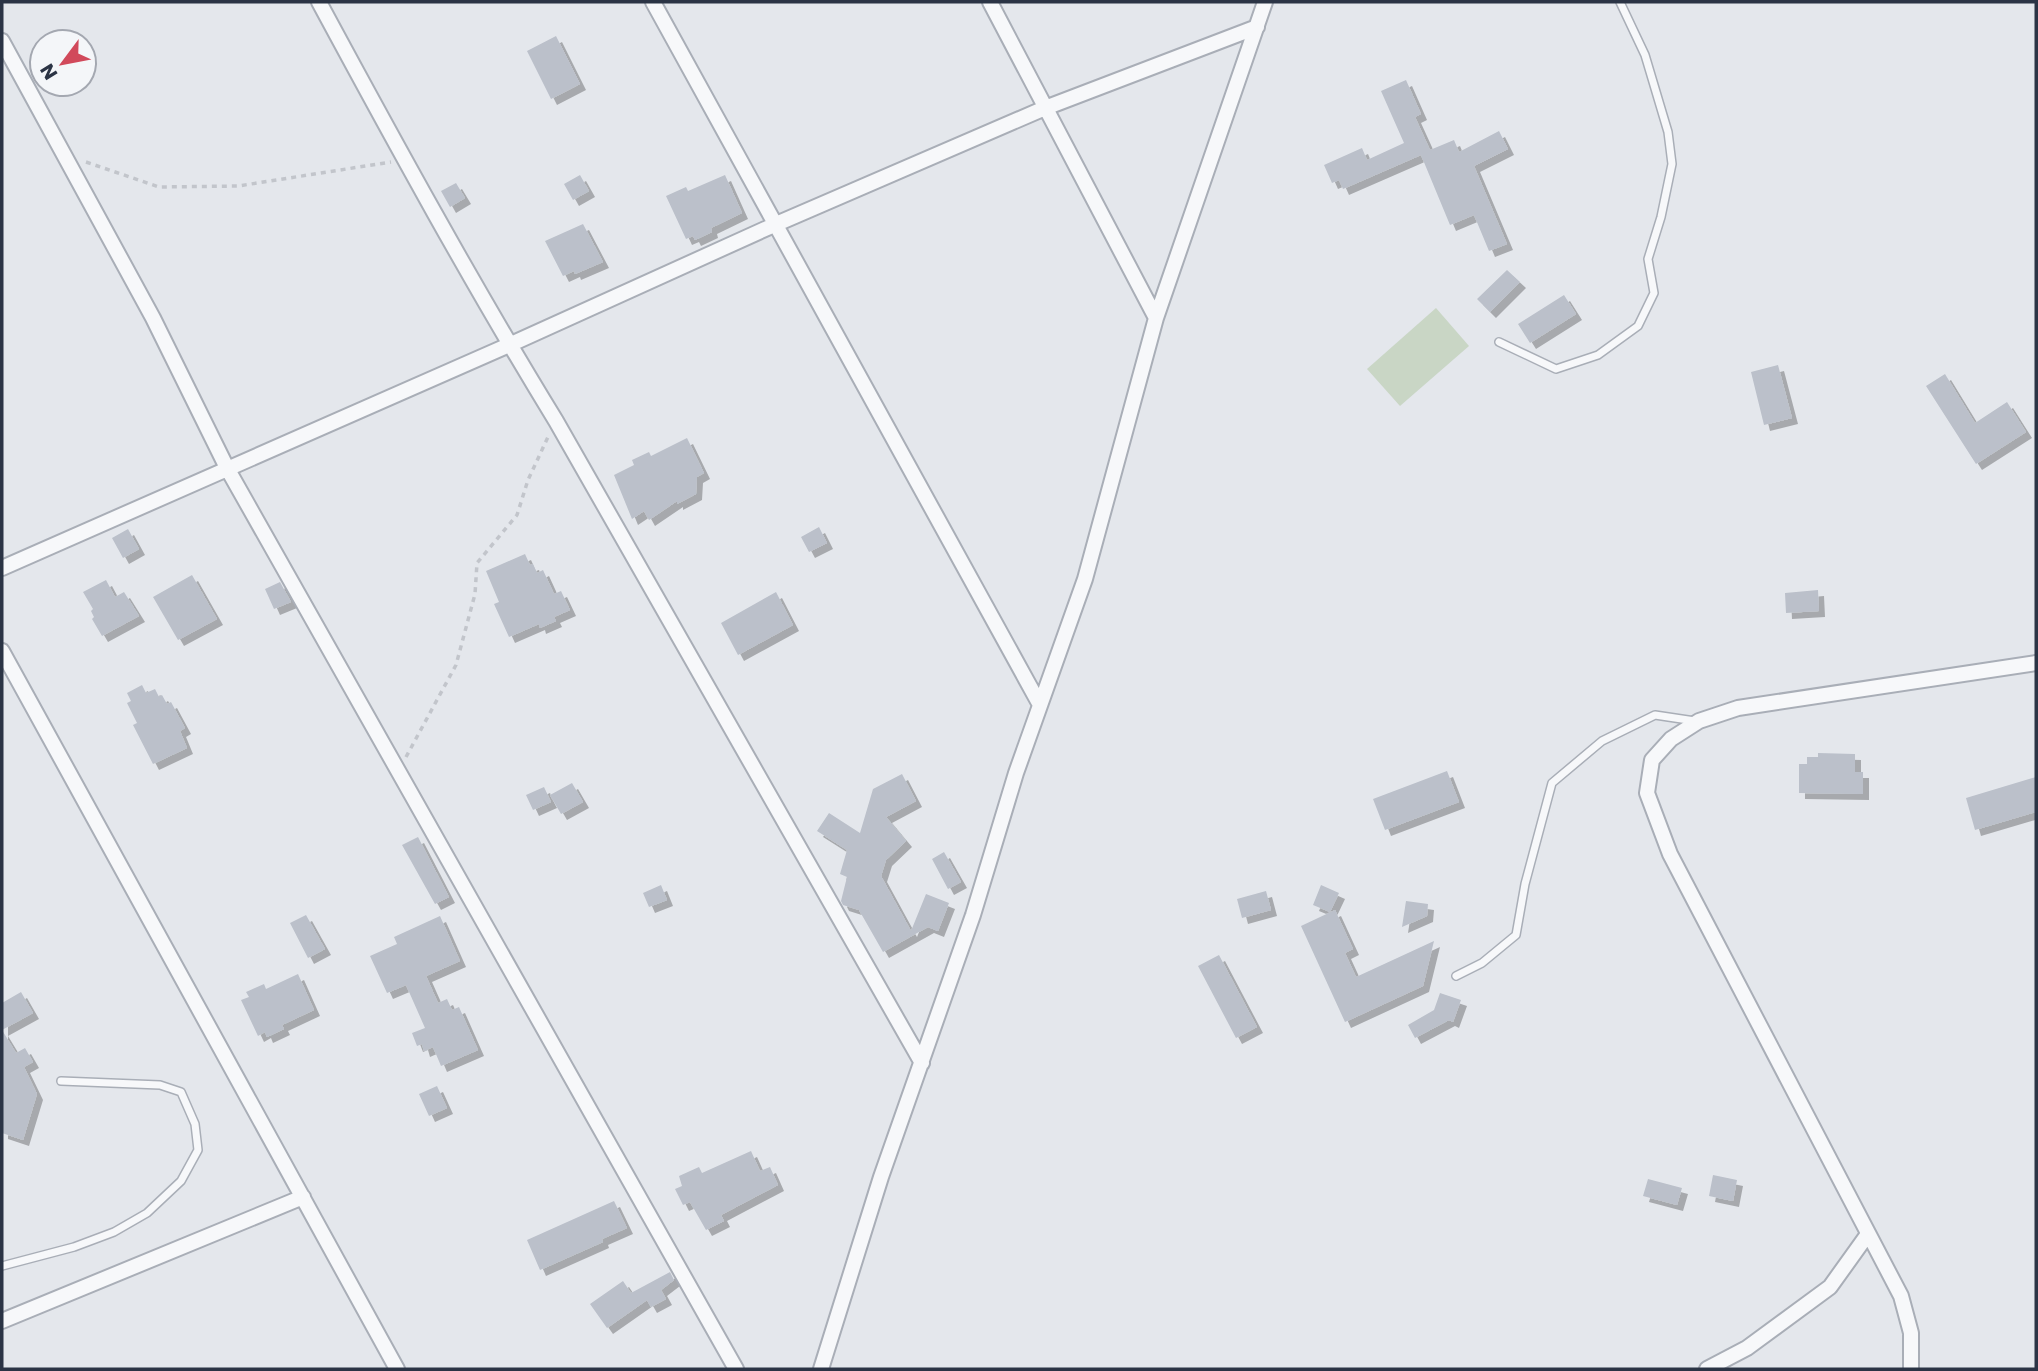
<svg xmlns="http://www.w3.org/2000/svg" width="2038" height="1371" font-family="Poppins,sans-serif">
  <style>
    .green { fill: #c9d6c5 }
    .building { fill: #bbc0ca; filter: url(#shadow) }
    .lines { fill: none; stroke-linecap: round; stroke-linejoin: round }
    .service-casing { stroke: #a9aeb7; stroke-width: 10 }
    .minor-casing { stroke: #a9aeb7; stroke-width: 18 }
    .path { stroke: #c2c5cb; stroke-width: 3.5; stroke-dasharray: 5 5; stroke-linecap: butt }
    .service { stroke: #f7f8fa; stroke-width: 7 }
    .minor { stroke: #f7f8fa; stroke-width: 14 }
  </style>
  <defs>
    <filter id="shadow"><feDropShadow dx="6" dy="6" stdDeviation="0" flood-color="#0004"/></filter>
  </defs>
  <rect width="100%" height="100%" fill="#e4e7ec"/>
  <path class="green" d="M1436 308 1469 346 1400 406 1367 369Z"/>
  <path class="building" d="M556 36 580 84 551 99 527 51Z
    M1406 80 1421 114 1415 117 1430 150 1454 140 1459 152 1499 131 1508 149 1474 166 1507 244 1489 251 1474 215 1450 225 1421 155 1343 189 1339 180 1332 183 1324 165 1362 148 1367 160 1404 143 1381 91Z
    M580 175 589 191 573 200 564 184Z
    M725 175 742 213 711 228 712 232 695 240 693 236 686 239 666 196 686 187 688 191Z
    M456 183 465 198 450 207 441 191Z
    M583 224 603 262 575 274 574 271 563 276 545 241Z
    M1507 270 1520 282 1490 312 1477 299Z
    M1564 295 1576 314 1530 343 1518 324Z
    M1778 365 1792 418 1764 425 1751 372Z
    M1945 374 1975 423 2007 402 2026 432 1976 464 1926 386Z
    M687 438 704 473 697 477 696 494 677 504V501L649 520 644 511 632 519 614 475 634 465 632 460 649 452 651 456Z
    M819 527 827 543 809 552 801 537Z
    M128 529 139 549 123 558 112 538Z
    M525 554 530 565 533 564 537 573 543 570 554 594 561 591 570 610 554 617 556 621 540 628 539 624 509 637 494 604 499 602 486 571Z
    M192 575 217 619 178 640 153 597Z
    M106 580 115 597 124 592 139 616 102 636 92 619 94 617 91 611 93 609 83 592Z
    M280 582 291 602 274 609 265 589Z
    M1818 590 1819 611 1786 613 1785 593Z
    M776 592 793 625 738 655 721 623Z
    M142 685 146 693 155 689 159 697 162 695 167 704 171 702 185 728 180 731 187 748 153 764 133 725 137 723 127 703 131 701 127 693Z
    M1818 753 1855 754V772H1863V794L1799 793V764H1807V757H1818Z
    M1447 771 1459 802 1385 830 1373 799Z
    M902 774 916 801 886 817 906 841 886 860 881 876 911 931 926 894 949 903 938 931 928 927 883 952 859 910 843 905 841 901 847 877 840 874 847 850 817 831 829 813 860 833 873 789Z
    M2036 777V812L1975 830 1966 798Z
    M572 783 583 802 561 814 550 795Z
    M544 787 551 802 533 810 526 795Z
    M418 837 449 897 435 904 402 845Z
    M944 852 961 882 948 889 932 859Z
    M661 885 667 900 649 907 643 893Z
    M1321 885 1339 893 1330 912 1313 905Z
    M1266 891 1271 910 1242 918 1237 899Z
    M1406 901 1428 904 1427 916 1402 927Z
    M1335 910 1353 949 1345 953 1356 977 1434 941 1423 986 1345 1022 1301 926Z
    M306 915 325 949 308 958 290 923Z
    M440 916 460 961 426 976 438 1003 447 999 452 1010 459 1007 478 1050 441 1066 433 1047 424 1051 422 1044 417 1046 412 1033 425 1028 406 985 387 993 370 956 397 944 394 937Z
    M1219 955 1257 1027 1236 1038 1198 966Z
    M298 974 314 1010 282 1025 284 1029 267 1037 265 1032 258 1036 241 1000 249 997 246 992 264 984 266 989Z
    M21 992 33 1013 2 1030 16 1053 25 1048 33 1062 24 1067 37 1094 23 1140 2 1133V1003Z
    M1440 993 1461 1000 1453 1022 1449 1020 1415 1038 1408 1025 1434 1010Z
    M437 1086 447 1108 429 1116 419 1094Z
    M751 1151 760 1171 770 1167 778 1185 721 1215 724 1221 706 1230 690 1202 683 1205 675 1189 682 1186 679 1176 699 1167 702 1173Z
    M1713 1175 1737 1180 1733 1201 1709 1196Z
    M1648 1179 1682 1188 1677 1205 1643 1196Z
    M614 1201 627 1228 602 1239 603 1242 540 1270 527 1240Z
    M670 1272 674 1280 661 1290 666 1299 651 1307 647 1300 607 1328 590 1304 623 1281 631 1293Z"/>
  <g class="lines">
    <g class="service-casing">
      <path id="service" d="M1499 342 1556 369 1598 355 1638 326 1654 293 1648 259 1661 217 1672 164 1668 132 1645 55 1620 2
        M1456 976 1482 963 1516 935 1525 884 1552 783 1602 741 1655 715 1695 721
        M2 1266 74 1247 114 1232 147 1213 181 1181 198 1150 195 1124 181 1092 160 1085 61 1081"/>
    </g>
    <g class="minor-casing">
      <path id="minor" d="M319 2C395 143 472 284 556 421L922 1063
        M653 2 1039 703
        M990 2 1156 318
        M2 41 153 318 227 468 736 1369
        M2 568 509 345 774 225 1045 108 1257 27
        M2 651 397 1369
        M2 1321 303 1197
        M821 1369 881 1177 973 915 1016 773 1085 579 1156 318 1265 2
        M1707 1369 1747 1348 1830 1287 1868 1234
        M1911 1369V1333L1901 1296 1670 854 1647 793 1652 760 1671 739 1699 721 1738 708 2036 663"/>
    </g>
    <path class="path" d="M86 162 159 187 238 186 391 162
      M406 757 456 665 475 594 477 563 517 515 528 480 548 437"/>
    <use href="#service" class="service"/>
    <use href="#minor" class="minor"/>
  </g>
  <rect width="2038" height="1371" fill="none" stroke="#2b3445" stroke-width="7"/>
  <g transform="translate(63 63) rotate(238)"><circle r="33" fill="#f4f6f9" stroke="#a4a8b1" stroke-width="2"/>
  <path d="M0-5L12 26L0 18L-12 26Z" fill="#d1495b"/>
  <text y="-10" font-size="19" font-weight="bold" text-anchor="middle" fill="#2b3445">N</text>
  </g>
</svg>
